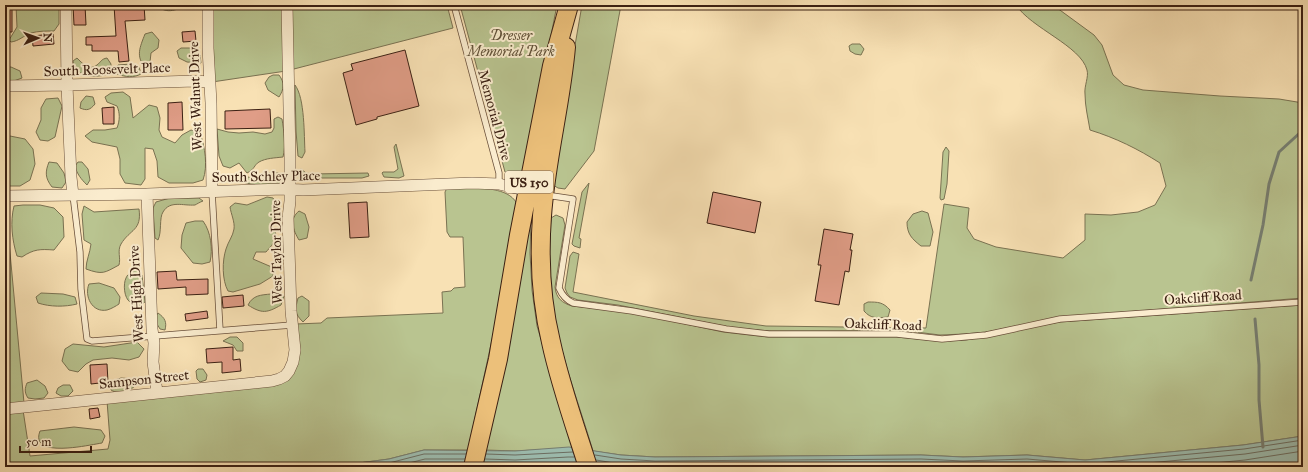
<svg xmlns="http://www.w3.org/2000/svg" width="1308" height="472" font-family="'IM FELL Great Primer',serif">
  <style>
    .green { fill: #b9c490; stroke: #7a7252 }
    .water { fill: #9dbdb0; stroke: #767e71 }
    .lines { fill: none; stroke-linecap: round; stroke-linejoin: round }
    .shore { stroke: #6c6e62; stroke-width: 1 }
    .stream { stroke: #767e71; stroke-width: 3 }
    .building { fill: #e09d87; stroke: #3b2013 }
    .service-casing { stroke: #6a503b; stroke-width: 7 }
    .minor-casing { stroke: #6a503b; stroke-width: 12 }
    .primary-casing { stroke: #3b2013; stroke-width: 20 }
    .service { stroke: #faecce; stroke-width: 5.5 }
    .minor { stroke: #faecce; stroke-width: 11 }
    .primary { stroke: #ecc07a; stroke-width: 18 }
    .labels { text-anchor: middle; stroke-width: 4; stroke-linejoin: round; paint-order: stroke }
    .shield { fill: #faecce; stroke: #745d4b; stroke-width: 1 }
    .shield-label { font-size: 13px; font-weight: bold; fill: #3b2013 }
    .park-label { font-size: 14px; font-style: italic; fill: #615138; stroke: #faecce }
    .street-label { font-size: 14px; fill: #3b2013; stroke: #faecce }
  </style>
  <rect width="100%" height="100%" fill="#f8e1b4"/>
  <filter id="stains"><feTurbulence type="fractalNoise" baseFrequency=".005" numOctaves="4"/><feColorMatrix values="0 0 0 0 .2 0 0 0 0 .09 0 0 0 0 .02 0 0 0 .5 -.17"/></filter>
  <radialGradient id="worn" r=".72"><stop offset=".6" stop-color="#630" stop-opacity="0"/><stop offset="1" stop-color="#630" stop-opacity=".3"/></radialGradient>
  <path class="green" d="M16 5H59V24L54 31C46 31 38 31 31 33 23 36 19 41 11 42L9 40 17 27Z
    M158 5H184C178 11 163 14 158 5Z
    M211 5H284L286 71 212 82Z
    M289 5H447L453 28 290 70Z
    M460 5H557L525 167C520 176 514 183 505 172Z
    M582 5H621L594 151 565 189 558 188 553 185 552 178Z
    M1016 5H1053L1094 35 1102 45 1113 75 1124 85 1143 90 1220 96 1279 99 1303 103V298L1062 317 987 332 964 334 940 335 908 331H771L734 328 618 305 578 300 570 297 567 293 565 288 570 256 573 252 579 254 573 292 694 316 766 326 926 328 944 204 969 208 967 228 974 239 996 247 1063 258 1085 240V214L1111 215 1138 212 1155 205 1166 186 1160 163C1138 149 1116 138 1090 130 1088 118 1085 106 1085 94 1084 86 1089 77 1087 70 1081 46 1031 28 1016 5Z
    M152 32 159 40 158 48 151 53 150 62 146 68C135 57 140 47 145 34Z
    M852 44H860L864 49 861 55 855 54 850 51 849 46Z
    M181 48H193L200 55 201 63 187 62 179 58 177 51Z
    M77 58C82 63 89 71 97 65 101 62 101 59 107 58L111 64 110 73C99 78 86 77 75 70L73 61Z
    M131 64 139 67 141 74C134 78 125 77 117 74L115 69 118 65Z
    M5 67H11L20 71 22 78 11 82 5 81Z
    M273 75H279C285 83 284 89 279 97L268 90 265 83 269 77Z
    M295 85C305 98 304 136 305 152L302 158 298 156 296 131Z
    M123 92 130 97 133 118 149 105 157 107 160 118 159 130 162 137 175 143 182 135 191 130 200 133C205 147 208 166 203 180L193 183H169L158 177 157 161 153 149 145 148V179L141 185 125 183 120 174V159L117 147 92 142 85 136 93 130H105L117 128C120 120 120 113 117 106L107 102 105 97 111 93Z
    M86 96 93 97 95 104C90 110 87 111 80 108L81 102Z
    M58 98 62 106 55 137 48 141 40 140 36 132 41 120V108L46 99Z
    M278 117 282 119C284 132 286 145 283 157 275 158 266 158 259 162 254 165 255 169 247 173L239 163 230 168 223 166 219 156 217 129 228 132 239 133 253 132 265 134 272 132 274 128V119Z
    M5 135 25 139 33 149 35 164 30 180 20 186H5Z
    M396 144 404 176 399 178 384 177 382 173 383 172H394L398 169 394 147Z
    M946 147 949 151 947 184 944 199 941 200 940 198 943 152Z
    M49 162 57 163 64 173 66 182 62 188 52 187C45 178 45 172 49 162Z
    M78 162H82L88 169 90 180 87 185C81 179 77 174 75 166Z
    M301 169 306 173 312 174 368 173 369 176 362 178H305L299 174 298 171Z
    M268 173H278L284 177V182C275 186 250 186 241 181L244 176 252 178Z
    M589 183 579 238 581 239 580 248 574 246 572 244 582 192Z
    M470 187C486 189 511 188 518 206L498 312 468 450H424L389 459 336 466 290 465 273 467H5V412L23 410 30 456 108 449 110 440 107 401 285 379 296 324 321 323 327 318 443 313 442 292 451 291 454 288 465 287 463 237H450L447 232 445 192 447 188Z
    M267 197 273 198C280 208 279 216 272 226 280 237 274 243 266 252H256L253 259 274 268 273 276 260 284 233 292 228 291C222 280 222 261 226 249 228 242 233 236 234 229 235 222 231 214 230 207L235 203 247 205Z
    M170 198H199L203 201C200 202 197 204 195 205 183 206 170 200 163 212 159 218 162 232 158 240L155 238 153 208 156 202Z
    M5 199 24 403 5 405Z
    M23 205H40L54 208 63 217 64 237 54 250C40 249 34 249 22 257L17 256C12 240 10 222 14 206Z
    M84 206 94 212 139 209C142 231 130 229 121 244 117 251 121 258 119 265 104 273 103 275 86 269 86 261 90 253 91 244L84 240 82 214Z
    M299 211 305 214 309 227 307 238 299 240C293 230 289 219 299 211Z
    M922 211 928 213 933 232 930 246H921C912 239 907 234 907 222L913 214Z
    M556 215 563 218 565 225 555 287C556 298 562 303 572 306L630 312 723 332 767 337H896L941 341 966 340 1059 322 1303 305V436L1243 445 1085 460 1027 455 963 457 921 455 655 457 621 455 593 451C580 407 563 363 555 319 549 285 548 251 551 218Z
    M531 217 530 253 532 290 537 326 574 448 515 451 485 450Z
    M195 221H203C211 232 213 249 210 262L202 264 193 263 181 248 182 235 186 223Z
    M136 270 142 275 145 302 139 306C137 305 132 304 130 302 124 298 123 284 126 278 128 273 132 272 136 270Z
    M99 283 114 288 120 297 119 304C116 306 111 309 107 310 92 313 84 296 89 284Z
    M41 293 63 294 75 297 77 304C65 307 50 307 38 303L36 297Z
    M271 294 284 296 281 305C267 313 262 314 248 305 253 295 261 295 271 294Z
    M302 296 309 301V316L303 322C294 313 295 310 298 298Z
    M868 302C878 302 883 302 890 310L888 317C877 318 871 319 864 311V304Z
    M158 313C165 318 167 322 165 330L160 329 157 324 156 316Z
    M230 337H237L243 343V351H237L233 345 223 341Z
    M137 342 144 349 139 357 129 360 112 358 93 360 86 364 78 372 69 370 62 361 65 349 73 344 104 347Z
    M198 369H203L207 375 206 380 200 382 197 379 196 371Z
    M121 378 135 379 137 384C130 391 121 396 111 390L110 386 112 381Z
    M37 380 45 386 48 393 44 398 35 399 28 398C24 392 25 388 27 383Z
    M63 385H70L73 391 68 396H61L56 393 58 388Z
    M74 427 101 430 105 436 102 443C89 445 29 459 40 431Z"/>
  <path class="water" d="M1303 436V467H273L290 465 336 466 389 459 424 450 515 451 569 447 621 455 655 457 921 455 963 457 1027 455 1085 460 1243 445Z"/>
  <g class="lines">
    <path class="shore" d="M486 454 515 455 573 452
      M595 455 621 459 655 461 921 459 963 461 1027 459 1085 464 1244 449 1303 440
      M485 459 515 460 568 457H574
      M596 460 620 464 655 466 921 464 962 466 1026 464 1062 467
      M484 465 515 466 568 463 576 464
      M357 467 389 463 424 454H466
      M393 467 425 459H465
      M417 467 426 465H463
      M1105 467 1245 454 1303 445
      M1172 467 1245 460 1303 451"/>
    <path class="stream" d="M1251 280 1263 225 1269 184 1279 152 1303 130
      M1255 319 1259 365V400L1263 447"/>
  </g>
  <path class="building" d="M73 5H85L86 25H74Z
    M114 5H144L145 20 125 21 129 61 119 62 118 51H92V45H86V37L116 36Z
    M5 7H12V32H5Z
    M195 31 196 41 183 42 182 32Z
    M53 34 54 44 33 46 32 36Z
    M405 50 419 106 377 117V119L356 125 343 73 353 70 351 64Z
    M182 102 183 130H168V103Z
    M114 107V124H103L102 108Z
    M270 109 271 128 225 129V111Z
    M713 192 761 202 755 233 707 223Z
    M367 202 369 237 350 238 348 203Z
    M824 229 853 234 850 250H852L849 272 845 271 839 305 815 301 821 265H818Z
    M176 271 177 280 208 279V294L186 295V287L158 289 157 272Z
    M243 295 244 306 223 308 222 297Z
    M207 311 208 318 186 321 185 314Z
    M233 347V360L240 359 241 371 222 373V362L207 363 206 349Z
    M107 364 108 382 91 384 90 365Z
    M98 408 100 417 90 419 89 409Z"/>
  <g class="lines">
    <g class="service-casing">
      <path id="service" d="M454 5 499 173V184
        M212 192 220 330
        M73 195 80 252 81 289 87 339 92 341 292 325
        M546 195 573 199 559 288C562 295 566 300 573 303L632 311 726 329 769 334H897L942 339 986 335 1060 319 1303 302"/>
    </g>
    <g class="minor-casing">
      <path id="minor" d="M66 5 67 85 71 177 73 195
        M208 5V48L211 103 212 192
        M5 86 67 85 195 81 209 82
        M147 194 152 329 154 343 153 362 157 392
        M5 196 147 194 283 189 303 190 472 183 499 184 533 192
        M5 409 272 381 279 379 285 376 289 371 293 362 295 350 291 311 288 218 290 201V159L287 5"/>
    </g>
    <g class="primary-casing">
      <path id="primary" d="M566 47C561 104 546 159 542 216 539 257 541 301 551 342 560 384 575 426 588 467
        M473 467 498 359 519 235 552 66 569 5"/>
    </g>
    <use href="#service" class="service"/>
    <use href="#minor" class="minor"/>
    <use href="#primary" class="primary"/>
  </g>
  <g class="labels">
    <rect class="shield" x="505" y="171" width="48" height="22" rx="3"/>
    <g class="shield-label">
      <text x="529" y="187">US 150</text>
    </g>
    <g class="park-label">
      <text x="511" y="40">Dresser<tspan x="511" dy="16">Memorial Park</tspan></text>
    </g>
    <g class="street-label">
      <text transform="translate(107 69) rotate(-2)" y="5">South Roosevelt Place</text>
      <text transform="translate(195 96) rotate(-92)" y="5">West Walnut Drive</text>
      <text transform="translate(495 115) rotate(75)" y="5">Memorial Drive</text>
      <text transform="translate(266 176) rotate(-1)" y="5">South Schley Place</text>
      <text transform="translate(276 252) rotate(-91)" y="5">West Taylor Drive</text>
      <text transform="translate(136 294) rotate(-93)" y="5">West High Drive</text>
      <text transform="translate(1203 297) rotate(-4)" y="5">Oakcliff Road</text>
      <text transform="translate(883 324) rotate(2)" y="5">Oakcliff Road</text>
      <text transform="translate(144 379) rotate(-6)" y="5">Sampson Street</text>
    </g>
  </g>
  <rect width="1308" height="472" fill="none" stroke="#f8e1b4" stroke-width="20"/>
  <rect x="6" y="6" width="1296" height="460" fill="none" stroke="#3b2013" stroke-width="2"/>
  <rect x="10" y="10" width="1288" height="452" fill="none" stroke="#3b2013"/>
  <g transform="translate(38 38) rotate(88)" stroke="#faecce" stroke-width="3" paint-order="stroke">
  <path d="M0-3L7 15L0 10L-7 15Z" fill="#3b2013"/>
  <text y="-6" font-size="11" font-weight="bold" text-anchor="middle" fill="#3b2013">N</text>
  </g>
  <path d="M20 446v6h71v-6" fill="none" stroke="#3b2013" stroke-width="2"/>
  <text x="26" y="446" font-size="12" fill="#3b2013" stroke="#faecce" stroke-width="3" paint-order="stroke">50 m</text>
  <rect width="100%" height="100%" filter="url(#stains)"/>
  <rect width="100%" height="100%" fill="url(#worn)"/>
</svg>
